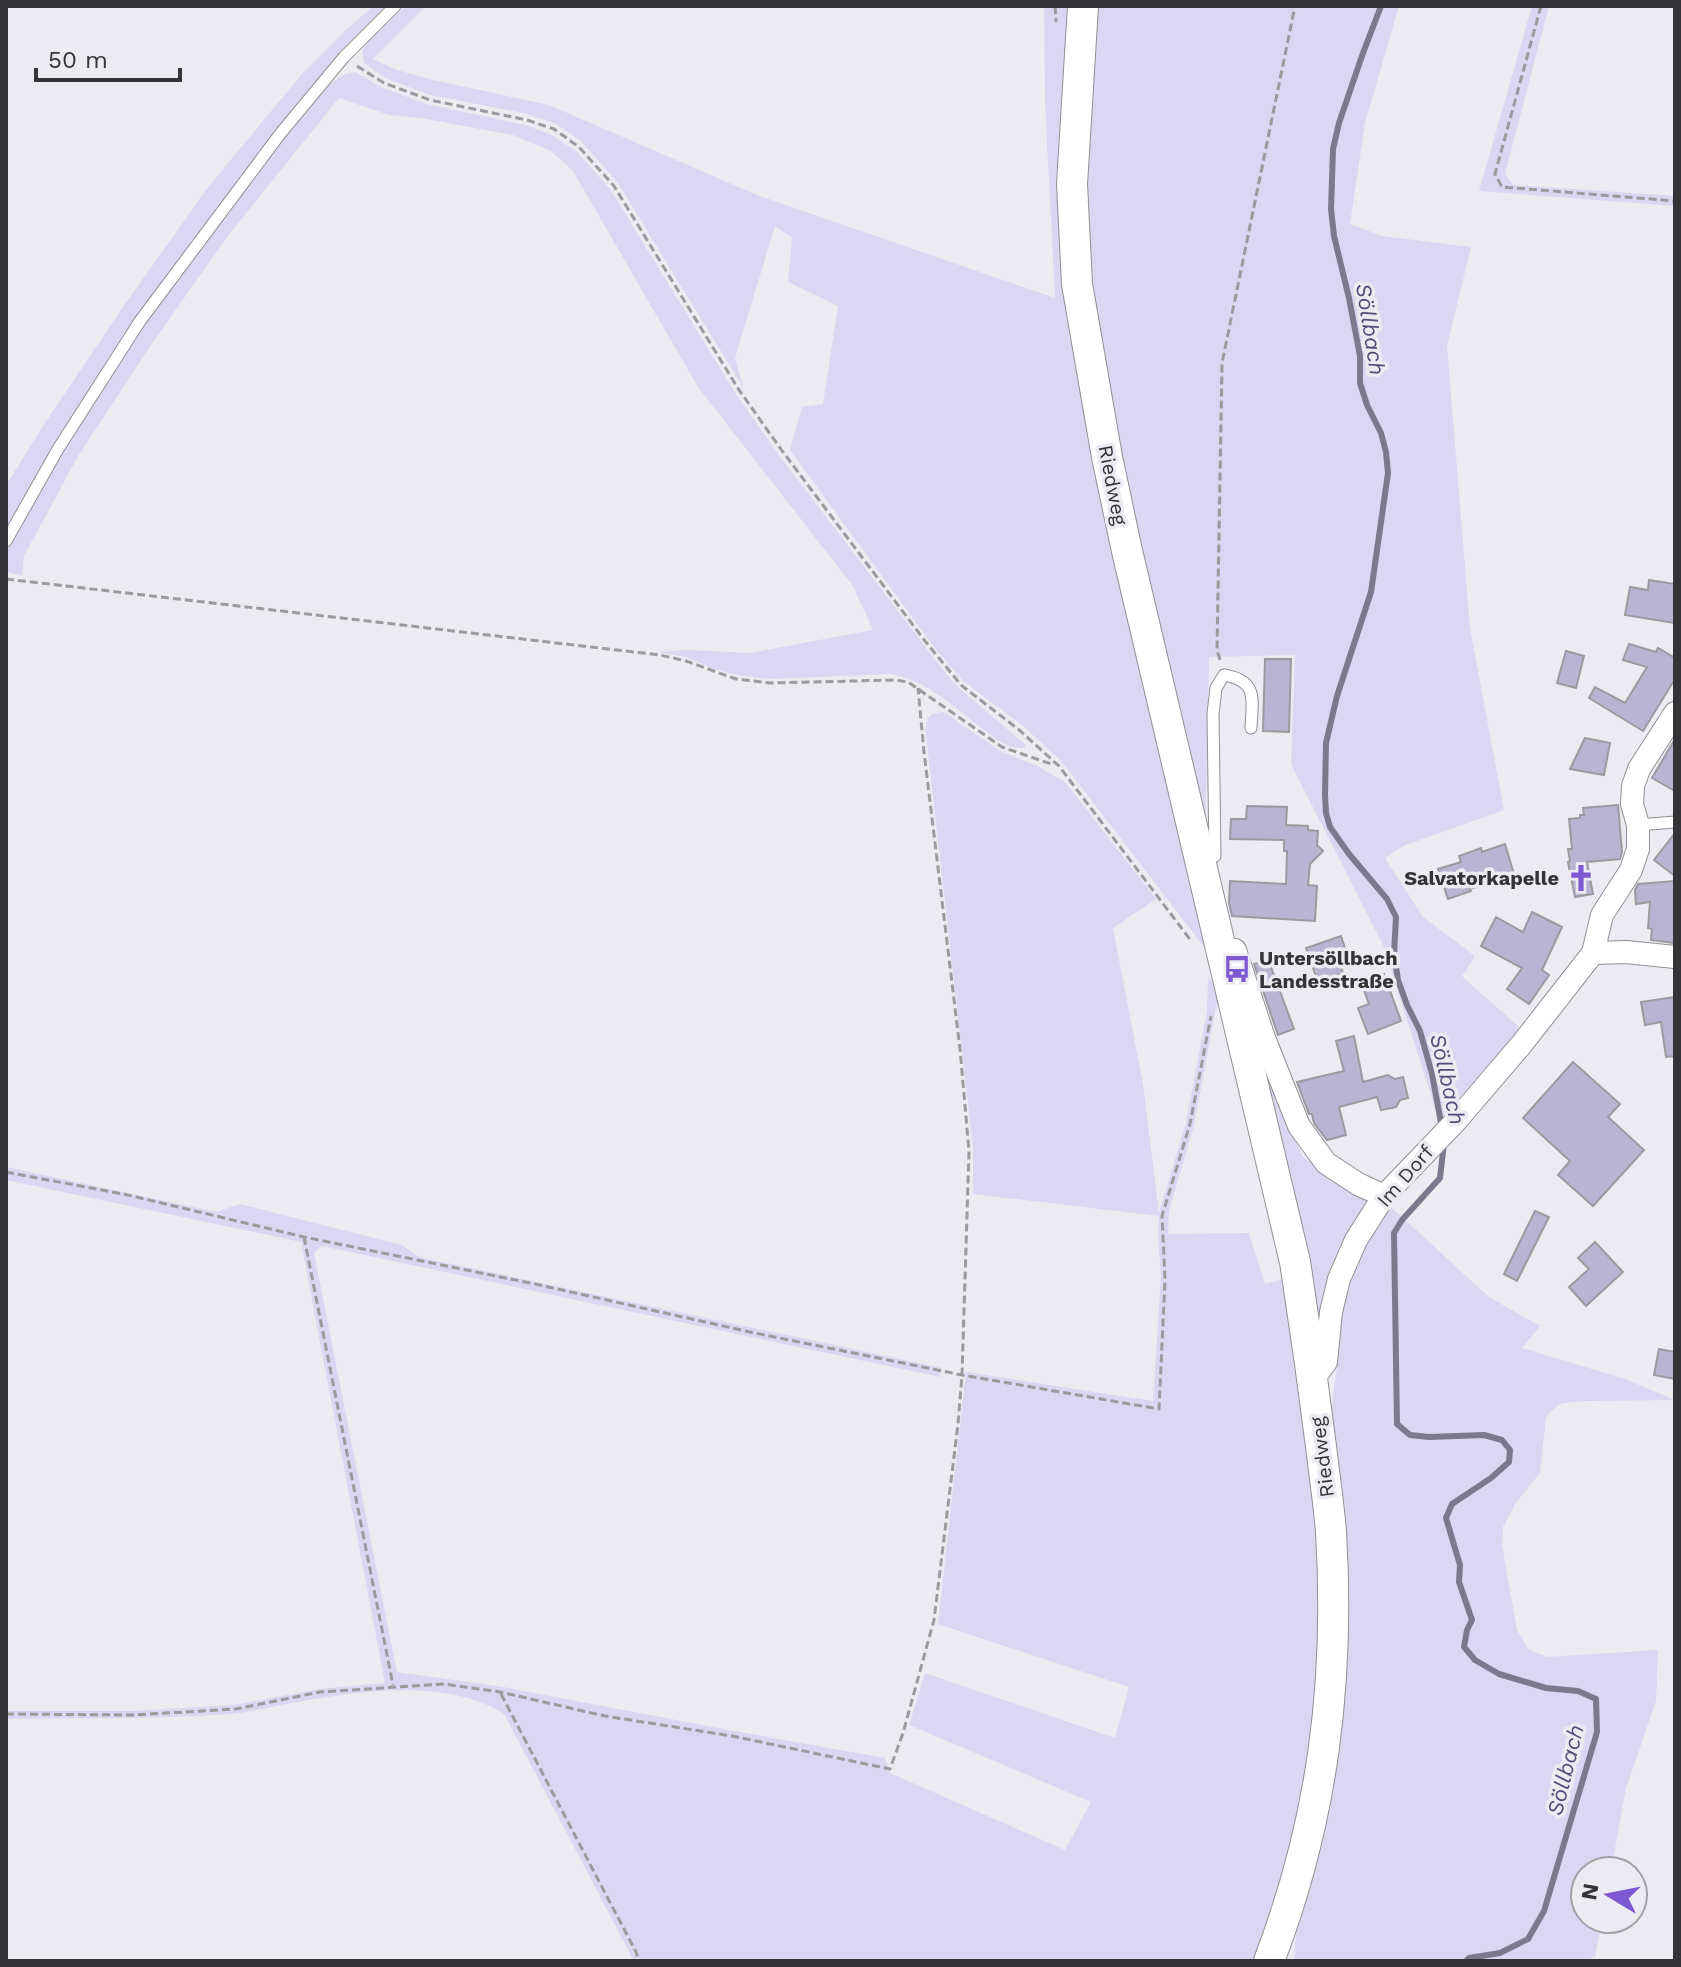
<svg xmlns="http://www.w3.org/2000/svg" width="1681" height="1967" font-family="'Work Sans',sans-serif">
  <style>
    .green { fill: #dbd6f1 }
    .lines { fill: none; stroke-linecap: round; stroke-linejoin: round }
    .stream { stroke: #7d788e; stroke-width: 6 }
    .building { fill: #bab4d3; stroke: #9b9aa0; stroke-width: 2 }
    .lane-casing { stroke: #908f94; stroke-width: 13 }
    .street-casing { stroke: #908f94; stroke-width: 24 }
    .secondary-casing { stroke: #908f94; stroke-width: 32 }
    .path { stroke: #9b9a9f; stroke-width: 3; stroke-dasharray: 8 4; stroke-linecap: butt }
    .lane { stroke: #fff; stroke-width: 11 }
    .street { stroke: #fff; stroke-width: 22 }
    .secondary { stroke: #fff; stroke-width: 30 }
    .labels { text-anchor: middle; stroke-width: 7; stroke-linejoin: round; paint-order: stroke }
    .street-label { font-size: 20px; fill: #343336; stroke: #ecebf2 }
    .poi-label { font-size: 20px; font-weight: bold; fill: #343336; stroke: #ecebf2; text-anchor: end }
    .water-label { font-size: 22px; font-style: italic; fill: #564b78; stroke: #ecebf2 }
  </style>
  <rect width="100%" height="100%" fill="#ecebf2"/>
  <path class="green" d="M373 6H389L340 54 55 444 6 528V485L43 426 123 307 209 186 302 74 345 31Z
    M405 6H426L373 59 397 70 433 80 549 105 757 195 1055 298 1045 102 1044 6H1074L1063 189 1208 952 1062 762 1022 725 963 681 934 647 790 450 802 407 823 404 838 306 788 282 792 238 775 226 735 358 744 389 618 183 581 141 556 124 528 114 430 95 385 78 364 63 362 53 365 45Z
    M1093 6H1399L1365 123 1350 224 1382 236 1471 247 1447 346 1470 628 1504 810 1403 846 1385 858 1423 917 1475 956 1462 976 1521 1029 1439 1120 1383 945 1291 764 1295 655 1209 657 1205 849 1116 451 1087 283 1081 184Z
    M1532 6H1549L1505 174 1513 185 1675 196V206L1479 191Z
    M355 72 381 87 426 104 525 125 552 135 576 151 610 189 734 391 778 454 946 674 960 689 1026 745 1024 748C1020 748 1016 748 1012 747 999 743 986 731 975 723 949 702 924 680 890 674L769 679 737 675 714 669 686 657 658 652 689 650 750 653 873 630 853 586 698 387 573 171 551 151 513 135 421 118 389 115 339 98 227 237 151 345 78 456 24 556 22 576 8 572 6 568V551L63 450 144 325 284 139 329 85 343 75Z
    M944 712 1000 751 1037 766 1065 782 1156 899 1113 928 1143 1084 1159 1213 1186 1123 1207 1011 1208 978 1216 983 1218 997 1194 1125 1169 1211 1168 1234 1249 1233 1265 1284 1283 1279C1304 1419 1327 1560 1315 1701 1314 1721 1313 1742 1310 1762 1299 1830 1278 1896 1257 1961H634L504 1714C446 1678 362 1691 297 1702 275 1706 253 1712 231 1714 156 1719 81 1718 6 1719V1711H132L234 1705 319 1689 385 1683 301 1242 6 1180V1167L216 1212 240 1204 402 1245 419 1257 942 1368 940 1377 322 1246 314 1253 397 1672 503 1687 734 1731 885 1758 890 1773 1065 1850 1091 1802 909 1725 925 1673 1115 1738 1129 1687 938 1624 966 1372 1153 1401 1161 1275 1158 1235 1159 1216 973 1194V1148L926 735C926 720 926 713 944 712Z
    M1251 1038 1288 1128 1304 1158 1361 1195 1367 1204 1319 1350Z
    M1391 1207 1489 1297 1540 1326 1522 1348 1625 1379 1675 1400 1586 1401 1563 1403 1552 1410 1546 1418 1540 1473 1515 1504 1503 1527 1502 1545 1517 1630 1528 1649 1547 1657 1658 1650 1656 1701 1626 1788 1611 1871H1585V1919H1602L1595 1957 1584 1961H1294L1298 1912 1322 1814 1327 1437 1337 1367 1339 1319 1347 1283 1364 1248Z"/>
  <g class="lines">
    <path class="stream" d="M1381 6 1363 53 1339 123 1333 149 1331 209 1334 236 1349 298 1360 356V383L1367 405 1381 433 1386 452 1388 473 1371 592 1337 696 1326 743 1325 795 1326 813 1330 827 1349 854 1387 899 1396 917 1394 954 1398 980 1407 1005 1420 1031 1432 1074 1442 1128
      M1444 1143 1440 1178 1402 1220 1394 1233 1397 1424 1410 1435 1429 1437 1484 1435 1502 1440 1510 1450 1509 1462 1491 1478 1452 1504 1446 1518 1460 1565 1459 1582 1472 1620 1467 1630 1464 1647 1475 1660 1499 1674 1546 1688 1578 1691 1596 1699 1597 1732 1544 1911 1528 1939 1500 1953 1469 1958 1466 1961"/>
  </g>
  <path class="building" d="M1649 580 1675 584V623L1625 615 1630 587 1648 590Z
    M1629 644 1656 652 1658 648 1675 658V679L1643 731 1589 698 1595 687 1625 703 1647 667 1623 660Z
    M1566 651 1584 656 1576 688 1557 683Z
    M1265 659H1291L1289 732 1263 731Z
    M1585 738 1610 743 1604 775 1570 769Z
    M1675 739V791L1652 778Z
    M1618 805 1622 852 1620 859 1587 862 1593 894 1575 897 1568 862 1570 861 1568 849H1572L1569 819 1580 818V815H1584L1583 808Z
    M1247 806 1287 807 1286 825 1308 826V830L1318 831 1317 845 1323 851 1310 864 1308 885 1317 886 1315 921 1232 916 1229 903 1230 881 1286 884 1287 851H1284V840L1230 839 1231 819H1246Z
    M1675 833V876L1654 860Z
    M1505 844 1514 874 1470 889 1471 891 1448 899 1438 869 1461 862 1459 856 1481 848 1482 852Z
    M1675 881V943L1651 940 1652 929 1648 928 1650 902 1636 904 1635 890 1638 884Z
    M1532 912 1562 927 1542 970 1549 975 1529 1004 1507 989 1522 968 1481 946 1496 917 1523 932Z
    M1341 936 1346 951 1336 954 1343 973 1318 982 1306 948Z
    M1268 959 1294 1029 1278 1035 1254 964Z
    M1384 974 1401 1021 1368 1034 1358 1008 1369 1004 1361 982Z
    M1675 997V1056L1666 1057 1661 1022 1645 1025 1641 1002Z
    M1354 1036 1363 1082 1388 1075 1395 1079 1403 1077 1408 1098 1400 1100 1396 1107 1381 1110 1377 1097 1339 1107 1346 1135 1327 1140 1314 1123 1312 1114H1309L1297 1082 1344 1071 1336 1041Z
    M1573 1062 1620 1104 1608 1117 1644 1150 1593 1206 1558 1175 1570 1161 1523 1118Z
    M1535 1211 1549 1217 1517 1281 1504 1274Z
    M1595 1242 1623 1272 1586 1306 1569 1287 1589 1269 1578 1258Z
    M1659 1349 1675 1352V1379L1654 1375Z"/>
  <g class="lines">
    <g class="lane-casing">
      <path id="lane" d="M6 541 58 449 140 321 280 134 344 57 395 6
        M1638 825 1675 822
        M1201 864 1215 856 1213 714 1216 688 1224 675C1259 681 1252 700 1251 728"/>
    </g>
    <g class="street-casing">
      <path id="street" d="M1593 953 1626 952 1675 957
        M1225 954 1235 950 1264 1038 1299 1126 1326 1163 1358 1184 1384 1196
        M1313 1379 1326 1362 1331 1312 1339 1279 1356 1240 1384 1196 1455 1122 1521 1045 1593 953 1602 915 1631 870 1638 849V825L1632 804 1633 786 1639 769 1675 713"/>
    </g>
    <g class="secondary-casing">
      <path id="secondary" d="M1083 6 1072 184 1077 284 1107 457 1127 551 1295 1262C1305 1326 1314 1390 1322 1454 1325 1480 1329 1506 1331 1532 1340 1682 1323 1820 1269 1961"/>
    </g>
    <path class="path" d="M1055 6 1056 22
      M1541 6 1495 174 1502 187 1675 201
      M357 66 384 83 430 100 527 120 554 129 579 147 614 186 739 390 783 452 925 641 961 685 1018 729 1059 766 1192 942
      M6 579 660 655 686 661 736 679 770 683 895 680 908 682 1002 747 1054 765
      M1220 660 1217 650 1222 363 1295 6
      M6 1172 128 1195 304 1237 535 1284 750 1332 962 1375 1159 1409 1165 1280 1162 1216 1190 1124 1211 1016
      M304 1237 393 1685
      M501 1694 636 1952 639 1961
      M6 1714 133 1715 236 1709 320 1692 444 1684 500 1692 605 1716 732 1736 890 1769 903 1733 934 1620 958 1424 962 1375 969 1151 960 1049 924 752 918 688"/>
    <use href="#lane" class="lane"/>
    <use href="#street" class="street"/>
    <use href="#secondary" class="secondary"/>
  </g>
  <defs>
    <g id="church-bare" transform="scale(2.16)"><path d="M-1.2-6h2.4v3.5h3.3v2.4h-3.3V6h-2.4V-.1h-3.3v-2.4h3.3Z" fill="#7f59d3" stroke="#ecebf2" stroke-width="2.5" paint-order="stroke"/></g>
    <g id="bus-bare" transform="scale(2.16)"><path d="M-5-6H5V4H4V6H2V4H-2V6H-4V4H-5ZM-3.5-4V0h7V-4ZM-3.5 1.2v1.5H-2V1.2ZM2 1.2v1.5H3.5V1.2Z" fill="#7f59d3" stroke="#ecebf2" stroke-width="2.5" paint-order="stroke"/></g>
  </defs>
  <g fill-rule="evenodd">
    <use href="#church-bare" x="1581" y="878"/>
    <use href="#bus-bare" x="1237" y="969"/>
  </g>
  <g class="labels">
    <g class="street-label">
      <text transform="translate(1113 485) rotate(79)" y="7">Riedweg</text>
      <text transform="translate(1405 1176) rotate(-49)" y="7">Im Dorf</text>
      <text transform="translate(1322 1457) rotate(-97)" y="7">Riedweg</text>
    </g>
    <g class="poi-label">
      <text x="1559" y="885">Salvatorkapelle</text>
      <text x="1259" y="965" text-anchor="start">Untersöllbach<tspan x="1259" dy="23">Landesstraße</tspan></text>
    </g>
    <g class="water-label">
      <text transform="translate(1371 329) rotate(81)" y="8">Söllbach</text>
      <text transform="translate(1448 1079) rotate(77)" y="8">Söllbach</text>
      <text transform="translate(1565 1770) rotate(-76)" y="8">Söllbach</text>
    </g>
  </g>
  <rect width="1681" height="1967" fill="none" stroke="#343336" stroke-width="16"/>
  <g transform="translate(1609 1895) rotate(280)"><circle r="38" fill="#ecebf2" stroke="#a2a1a7" stroke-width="2"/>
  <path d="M0-6L14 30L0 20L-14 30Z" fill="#7f59d3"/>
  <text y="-12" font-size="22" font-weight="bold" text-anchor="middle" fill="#343336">N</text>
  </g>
  <path d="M36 68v12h144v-12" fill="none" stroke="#343336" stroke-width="4"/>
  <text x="48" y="68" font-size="24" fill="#343336" stroke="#ecebf2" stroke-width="6" paint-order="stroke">50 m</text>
</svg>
